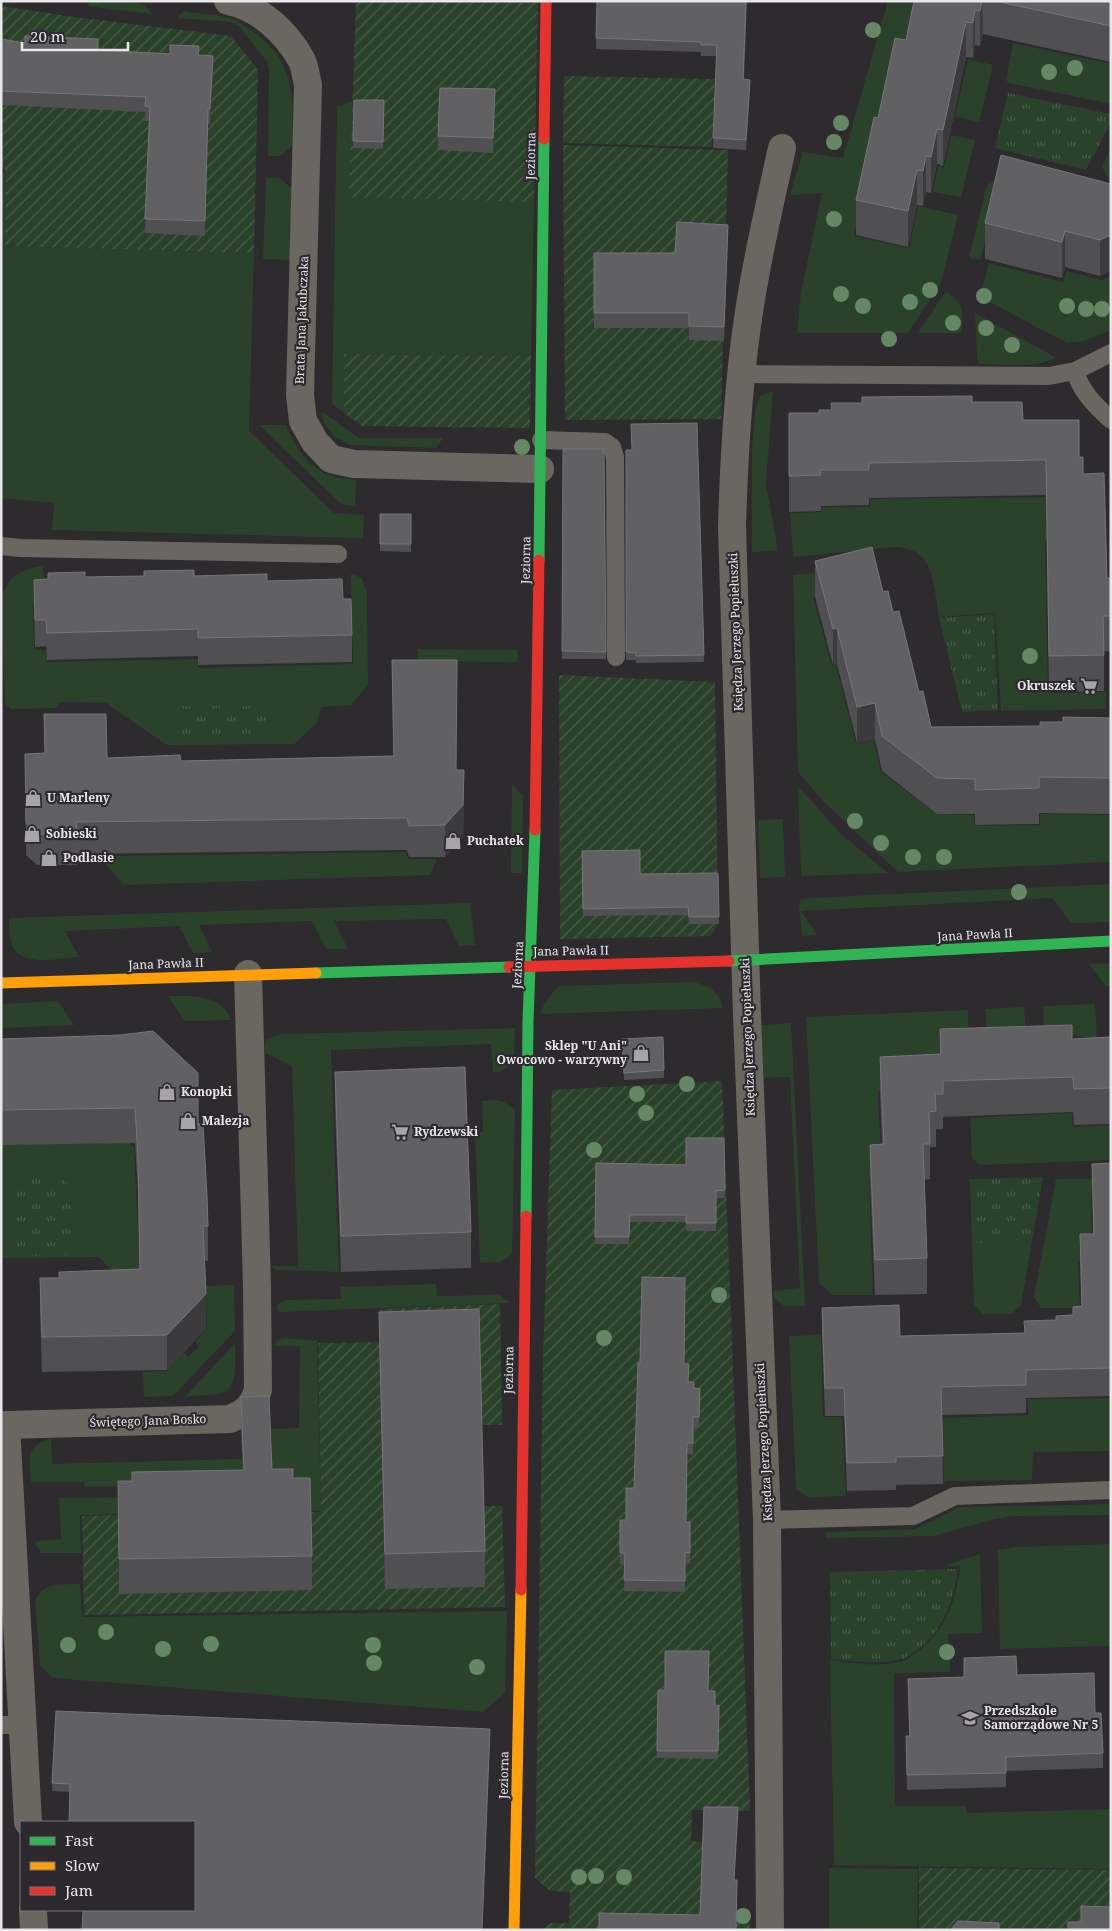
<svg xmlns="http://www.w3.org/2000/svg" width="1112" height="1931" font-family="'Noto Serif',serif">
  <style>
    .grass { fill: #2a422a }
    .park { fill: url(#park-tufts) }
    .garden { fill: url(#garden-furrows) }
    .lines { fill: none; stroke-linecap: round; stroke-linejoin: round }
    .lane { stroke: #6a6660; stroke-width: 18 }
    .street { stroke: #6a6660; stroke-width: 28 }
    .fast { stroke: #30b455; stroke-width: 11 }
    .slow { stroke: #ff9f0a; stroke-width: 11 }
    .jam { stroke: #e5322d; stroke-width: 11 }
    .tree { fill: #668765 }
    .wall { fill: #504f51 }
    .shaded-wall { fill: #3b3a3c }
    .building { fill: #616062; stroke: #767577 }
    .labels { text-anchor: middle; stroke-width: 4.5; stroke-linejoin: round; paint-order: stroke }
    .street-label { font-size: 12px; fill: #e9e7ea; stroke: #2d2a2f }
    .poi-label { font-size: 12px; font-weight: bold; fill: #e9e7ea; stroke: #2d2a2f; text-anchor: start }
  </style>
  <defs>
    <pattern id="park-tufts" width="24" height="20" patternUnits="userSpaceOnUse" patternTransform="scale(1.25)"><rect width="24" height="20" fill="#2a422a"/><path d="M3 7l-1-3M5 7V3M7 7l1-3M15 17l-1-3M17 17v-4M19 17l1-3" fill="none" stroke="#495d49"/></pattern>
    <pattern id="garden-furrows" width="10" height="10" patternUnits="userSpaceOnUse" patternTransform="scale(1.25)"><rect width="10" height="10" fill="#2a422a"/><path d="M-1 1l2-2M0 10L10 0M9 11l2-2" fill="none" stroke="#495d49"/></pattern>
  </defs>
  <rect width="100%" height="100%" fill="#2d2b2e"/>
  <path class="grass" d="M91 1H126L145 5 152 14 87 6Z
    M888 1H918L872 152 854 236 909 248 918 206 958 215 941 283 908 333H797L801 292 822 193 790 195 803 152 843 158Z
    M184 11C198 14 215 14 230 18 241 22 250 29 259 36 297 66 293 103 292 146L280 156H268L269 69 267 62 239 26 231 22 177 18Z
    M1013 43 1111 64V104L1009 83 1006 80Z
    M968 59 993 65 979 122 955 116Z
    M352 102 534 202 531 356 344 354V413L332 404 337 106Z
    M951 135 975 140 961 197 933 192 938 166 944 167Z
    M1111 148V184L1102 167Z
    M1017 168 999 188 980 260 969 258 987 185Z
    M1 172 6 173 5 246 254 253 249 431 334 513 364 515 363 538 52 530 54 503 1 498Z
    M266 178H280L292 189 291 260 263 259Z
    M989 263 1063 282 1066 271 1102 280 1111 276V330L1084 341 1067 343 980 297Z
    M946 291C950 295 954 298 958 302 965 309 961 324 961 333H918Z
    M975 313 1055 357C1044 369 996 364 979 364L977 357Z
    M773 391 766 484 778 551 752 552V446L756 404 761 396Z
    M321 411 359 438H443L436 448 350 445 335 437 325 425Z
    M259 425H286C295 446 306 466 329 475 337 478 347 479 356 480L355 506 341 504Z
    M1046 497 1047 541H1045L1048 693 1106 692V709L1001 711 995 613 939 617C933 583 935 546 892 547L793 557 790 513 821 512 822 507H870V499Z
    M43 566 45 604 33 605 34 649 46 650 47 662 198 659 199 668 353 664 351 574 362 578 367 593 368 685 351 705 321 707 317 723 294 744 167 745 106 703 60 702 56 708 11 709 5 704 1 600C9 575 18 570 43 566Z
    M816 573 820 594 813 597 832 666 836 665 856 744 874 740 881 772 937 814 974 815V826L1040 825V814L1111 815V862L898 872 823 801 798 772 793 575Z
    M418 649 517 650 518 662 418 661Z
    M512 784 523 796 522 873H511Z
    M798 786 841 834 888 873 801 876Z
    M783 819 785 877 760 878 758 820Z
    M406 852 408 859H437L430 875 124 885 105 864 104 856Z
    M1111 884V922L1071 923 1052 898 801 911 817 935 802 936 799 904 802 900 808 898Z
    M470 903 475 945 459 946 446 919 334 921 348 949H326L312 921 199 925 212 952 193 953 179 926 65 931 79 957C58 958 18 969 11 942 9 935 9 925 9 918Z
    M1111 963V986H1106L1089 964Z
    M693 982C709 986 719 991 723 1008L541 1014 544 1004 558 986Z
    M168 996C191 996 222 993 231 1020L185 1021Z
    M58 1001 74 1025 1 1028V1004Z
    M1095 1004 1097 1040 1044 1029 1043 1006Z
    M1024 1007 1026 1029 987 1030 985 1009Z
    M968 1010 969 1062 939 1088 878 1091 882 1179H869L873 1295H832L819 1283 806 1017Z
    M791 1023 805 1306H784L774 1298V1291L800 1288 790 1077 764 1078 761 1025Z
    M515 1028 514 1062 501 1071 493 1073 491 1044 331 1050 339 1272 276 1270 270 1266H298L292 1066 265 1053V1041L280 1034Z
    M495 1100 504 1102 515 1109 512 1254 501 1262 480 1263 475 1133 483 1132 482 1101Z
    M1072 1113 1073 1127 1111 1125V1160L980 1165 972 1158 970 1118Z
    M128 1142 134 1148 140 1273 138 1294 98 1257 1 1258V1145Z
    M1111 1178V1190L1091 1191 1092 1261H1078L1080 1308H1041L1034 1297 1056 1179Z
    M1032 1241 1021 1305 1011 1314H982L974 1304 972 1243Z
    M436 1284 437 1296 499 1295 511 1303 280 1312 276 1309 278 1304 286 1300 341 1299 340 1287Z
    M234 1285 235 1331 173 1396 144 1397 143 1372 167 1371 184 1353 189 1357 199 1346 195 1342 207 1329 206 1286Z
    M821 1335 823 1417H842L846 1496 808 1497 796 1489 789 1336Z
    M284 1338 317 1341 321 1511 294 1512 225 1485 85 1487 84 1482H31C30 1459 25 1446 51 1438L52 1464 272 1458 271 1429 299 1428 300 1346H275L276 1341Z
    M235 1343C236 1393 236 1394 186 1396Z
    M1111 1398V1451L1033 1452 1032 1480 944 1481 943 1418 1028 1415 1027 1399Z
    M198 1496 130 1514 80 1515 81 1553H41L35 1543 36 1541 61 1539 59 1498Z
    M1111 1504V1515L1012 1516 987 1521 933 1536 825 1538 826 1532 915 1529 960 1507Z
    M1111 1544V1646L1000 1649 998 1550 1015 1547Z
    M980 1554 982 1633 948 1634 950 1672 894 1673 895 1806H966L967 1813 1111 1809V1869L834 1865 830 1660C853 1663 880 1668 903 1661 908 1659 912 1655 916 1653 945 1633 957 1599 960 1566H944Z
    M80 1584 82 1617 507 1611 505 1693 483 1712 53 1678 40 1665 35 1601C43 1581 61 1585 80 1584Z
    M829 1868 918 1869 917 1930H829Z"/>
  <path class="park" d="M1008 93 1111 114V122L1086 170 995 148Z
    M994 614 998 710 962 712 939 618Z
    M175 706H270V741H175Z
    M1043 1177 1032 1241 972 1243 970 1179Z
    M60 1178 70 1186 72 1255 18 1256 11 1248 10 1180Z
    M958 1569C953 1601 943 1634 914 1652 910 1655 906 1658 901 1659 878 1665 854 1661 831 1659L830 1572Z"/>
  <path class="garden" d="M356 1H538L534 202 349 197Z
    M1 6 74 17 231 36 258 70 254 253 5 246 6 173 5 170 1 169Z
    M564 76 715 79 712 147 563 143Z
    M563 145 728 150 721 419 565 420Z
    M344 354 531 356 530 428 362 426 344 413Z
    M559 675 715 682 718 924 711 936 560 939Z
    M722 1081 750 1811 692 1810 691 1841 703 1842 701 1912H749L750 1930H542L551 1923H569L570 1892 550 1891 535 1878 543 1358 552 1090Z
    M500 1304 502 1425H481L379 1348 385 1589 483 1506H502L505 1607 84 1615 82 1516 118 1515 119 1593 310 1512H321L318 1343 381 1342 380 1309Z
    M919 1868 1111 1870V1930H919Z"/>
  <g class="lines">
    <path class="lane" d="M1075 371C1081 392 1095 405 1111 420
      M741 374 1049 376 1075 371 1111 353
      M541 440 605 442 612 447 615 457 616 657
      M1 546 21 548 338 554
      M767 1520 913 1516 955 1496 1111 1490
      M1 1725H22"/>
    <path class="street" d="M228 1C259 7 286 32 301 59 305 66 306 77 308 85L300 395 303 421 315 442 331 459 354 464 540 469
      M28 1822 6 1425 230 1419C246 1412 252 1408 258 1390L257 1286 248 974
      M33 1910 34 1930
      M770 1930 767 1520 747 1015 732 527C734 455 738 383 749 312 757 257 770 203 782 148"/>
    <path class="fast" d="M539 560 544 139
      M729 961 1111 941
      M316 973 509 967
      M526 1216 528 1022 535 830"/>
    <path class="slow" d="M1 983 316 973
      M514 1930 521 1590"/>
    <path class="jam" d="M544 139 546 1
      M535 830 539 560
      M509 967 729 961
      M521 1590 526 1216"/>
  </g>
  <g class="tree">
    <circle cx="873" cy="30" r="8"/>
    <circle cx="1075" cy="68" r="8"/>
    <circle cx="1049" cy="72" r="8"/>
    <circle cx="841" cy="123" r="8"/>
    <circle cx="834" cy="142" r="8"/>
    <circle cx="834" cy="219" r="8"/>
    <circle cx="930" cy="290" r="8"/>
    <circle cx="841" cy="294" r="8"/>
    <circle cx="984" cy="296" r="8"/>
    <circle cx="910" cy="302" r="8"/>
    <circle cx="863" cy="306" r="8"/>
    <circle cx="1067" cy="306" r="8"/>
    <circle cx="1086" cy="309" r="8"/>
    <circle cx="1102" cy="309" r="8"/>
    <circle cx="953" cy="323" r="8"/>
    <circle cx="986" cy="328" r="8"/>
    <circle cx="889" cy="339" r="8"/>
    <circle cx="1012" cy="345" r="8"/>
    <circle cx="522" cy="447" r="8"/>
    <circle cx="1030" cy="656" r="8"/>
    <circle cx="855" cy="821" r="8"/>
    <circle cx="881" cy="843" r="8"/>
    <circle cx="913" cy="857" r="8"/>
    <circle cx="944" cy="857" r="8"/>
    <circle cx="1019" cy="892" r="8"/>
    <circle cx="687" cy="1084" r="8"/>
    <circle cx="637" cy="1094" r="8"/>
    <circle cx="646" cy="1113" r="8"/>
    <circle cx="594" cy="1150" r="8"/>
    <circle cx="719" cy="1295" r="8"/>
    <circle cx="604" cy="1338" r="8"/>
    <circle cx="106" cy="1632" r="8"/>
    <circle cx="211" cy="1644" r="8"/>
    <circle cx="68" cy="1645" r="8"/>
    <circle cx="373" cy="1645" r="8"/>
    <circle cx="163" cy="1649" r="8"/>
    <circle cx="947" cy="1652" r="8"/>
    <circle cx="374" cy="1663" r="8"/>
    <circle cx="477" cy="1667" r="8"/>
    <circle cx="596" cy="1876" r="8"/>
    <circle cx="579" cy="1877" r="8"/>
    <circle cx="624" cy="1877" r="8"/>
    <circle cx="743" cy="1916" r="8"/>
  </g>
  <path class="wall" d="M597 1H747L744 79 750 90 746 150 713 148 717 56H701V52L596 49Z
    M914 1H1111V62L983 34 980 46 975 45 973 58 966 57 943 166 937 164 931 193 926 192 923 206 917 205 908 247 856 235V200L878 118 906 40Z
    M1 39 25 43 98 50 199 55 213 71 210 124H208L205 236 145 233 149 121H145V112L1 105Z
    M354 100H384L383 149 353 148Z
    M495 104 493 153 438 150V136Z
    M1111 184V271L1100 276 1065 267 1062 278 985 259V223Z
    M728 239 724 341 689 340V328H594V253H675Z
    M972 402 1023 420 1079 457 1107 578H1111V651H1104V691L1049 692 1046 495 869 498V505L821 506V511L789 512V413H819Z
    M697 423 704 662 636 663V660H626V450H631Z
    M563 449 604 451 606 659H562Z
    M380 514H411V552L380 551Z
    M815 561 883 592 893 612 931 727 1110 754V814L1039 813V824L975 825V814H937L882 771 875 739 857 743 837 664 833 665 815 597Z
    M194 576 267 581 343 599 352 635V662L198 665V656L47 660 46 646 35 647 34 580 85 577Z
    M392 660 456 770 464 801 463 837 445 857H409L407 850 77 854V865H37L26 855 25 754 45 753 44 714 107 758 181 761 393 756Z
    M582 851 640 874 718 873 719 924H689L688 915 583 916Z
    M940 1029 1072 1039 1111 1037V1124L1074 1125 1073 1112 943 1117V1129H936V1147H930V1179L924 1180 927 1258V1294L875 1295 870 1180V1145L882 1144 880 1092V1057L940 1054Z
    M1 1039 198 1124 208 1226V1261H205L206 1329 167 1370 42 1372 40 1313V1278H59L139 1269 138 1192 135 1143 1 1145Z
    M622 1039 664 1070V1078L624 1080Z
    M335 1072 471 1232V1268L341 1272 335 1108Z
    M724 1138 725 1198H716V1231H686V1222H630L629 1244H595L596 1163 686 1165Z
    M1111 1163V1396L1026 1398V1413L942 1415 943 1484 896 1485V1490L847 1491 844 1416H825L822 1336V1308L900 1336 1024 1333 1056 1320 1073 1315 1081 1306 1080 1234H1093L1092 1164Z
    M379 1312 485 1551V1587L385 1589 379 1347Z
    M684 1364 688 1382 694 1388 700 1389 699 1428H693V1454H687L686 1522H690V1563H685V1592L624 1591 625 1564H620V1520H626L634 1488Z
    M241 1397 272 1469 293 1478 312 1556V1590L119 1594 118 1481H132V1472L243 1470 241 1432Z
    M1017 1675 1095 1713 1103 1753V1768L1006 1771V1787L907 1790 906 1736H909L908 1679Z
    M658 1690 708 1691 715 1706 719 1705 718 1759 657 1758Z
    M56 1711 194 1910 70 1792 52 1791Z"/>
  <path class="shaded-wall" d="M982 1 983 34 980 46V11Z
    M975 10V45L973 58V23Z
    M966 22V57L943 166V130Z
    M213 56V71L210 124V109Z
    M750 80V90L746 150V140Z
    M495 89V104L493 153V138Z
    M208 109V124L205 236V221Z
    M937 129V164L931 193V157Z
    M926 156V192L923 206V171Z
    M917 170V205L908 247V211Z
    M728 225V239L724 341V327Z
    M1065 231V267L1062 278V242Z
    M1111 235V271L1100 276V240Z
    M837 628V664L833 665V629Z
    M875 703V739L857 743V707Z
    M464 770V801L463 837 445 857V825Z
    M206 1294V1329L167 1370V1335Z
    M738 1807V1818L734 1891V1880Z"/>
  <path class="building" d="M597 1H746L743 79 750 80 746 140 713 138 717 45H701V42L596 38Z
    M914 1H982L980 11 975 10 973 23 966 22 943 130 937 129 931 157 926 156 923 171 917 170 908 211 856 200 874 117 878 118 895 38 906 40Z
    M995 1H1111V26Z
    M25 36 98 39V50L170 54V45L199 46 198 55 213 56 210 109H208L205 221 145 219 150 107 145 106 146 97 1 91V39L25 43Z
    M440 88 495 89 493 138 438 136Z
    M354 100H384L383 142 353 141Z
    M1001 155 1111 184V235L1100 240 1065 231 1062 242 985 223Z
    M677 222 728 225 724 327 689 326V313H594V253H675Z
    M972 396V402H1022L1023 420H1079V457H1083V474L1104 473 1107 578H1111V616H1103L1104 655 1049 656 1046 460 869 463V470H820L821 475 789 476V413H819V410H832L831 403H862V397Z
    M697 423 704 655 636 656V653L626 652V450H632L631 424Z
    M563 449H604V451L606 652 562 651Z
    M380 514H411V544H380Z
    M872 547 883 592 888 591 893 612 899 611 919 692 923 691 931 727 1040 726V722H1063V717L1110 718V778L1039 777V788L975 790V779L937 778 882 736 875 703 857 707 837 628 833 629 815 561Z
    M194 570V576L267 574V581L342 579 343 599H351L352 635 198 638V629L47 633 46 620H35L34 580 48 579V573L85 572V577L144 576V571Z
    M392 660H457L456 770H464L463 805 445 825 409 826 407 818 76 822 77 834H37L26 823 25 754 45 753 44 714H106L107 758 180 755 181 761 394 756Z
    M640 850V874L718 873 719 917H689L688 907 583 909 582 851Z
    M1072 1025V1039L1111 1037V1088L1074 1089 1073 1077 943 1081V1094H935L936 1111 929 1112 930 1144H923L927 1258 875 1260 870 1145 884 1144 880 1057 941 1054 940 1029Z
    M153 1031 198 1073V1124H203L207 1196 208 1226H203L206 1294 167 1335 42 1337 40 1278H59V1272L140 1269 138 1157 135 1108 1 1110V1039L121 1035Z
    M663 1037 664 1070 624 1073 622 1039Z
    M465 1067 471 1232 341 1236 335 1072Z
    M686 1138H724L725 1190 716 1191V1223H686V1215H630L629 1237H595L596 1163 686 1165Z
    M1111 1163V1368L1026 1370V1385L941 1387 943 1456 896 1457V1462L847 1463 844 1388H825L822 1308 899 1305 900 1336 1025 1333 1024 1321 1056 1320V1316L1073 1315V1307L1082 1306 1080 1234H1094L1092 1164Z
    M642 1277 685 1278 684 1364H689L688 1382H694V1388L700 1389 699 1417H693V1443H687L686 1522H690V1553L685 1552V1581L624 1580 625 1553H620V1520H626V1488H634L638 1363H640Z
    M479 1309 485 1551 385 1554 379 1312Z
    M269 1396 272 1469H293V1478H310L312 1556 119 1559 118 1481H132V1472L244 1470 241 1397Z
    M665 1651H709L708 1691H715V1706L719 1705 718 1751H657L658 1690H665Z
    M1016 1656 1017 1675 1094 1673 1095 1713H1101L1103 1753 1006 1757V1773L907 1775 906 1736H910L908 1679 964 1677V1658Z
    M56 1711 490 1729 482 1930H82L83 1910H194V1822H69L70 1784 52 1783Z
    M704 1807H738L734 1880H737L736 1930H599V1913L700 1915Z
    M1081 1906 1111 1907V1930H1068V1922H1081Z
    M958 1921 999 1923V1930H950Z"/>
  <defs>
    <g id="supermarket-bare" transform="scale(1.35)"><path d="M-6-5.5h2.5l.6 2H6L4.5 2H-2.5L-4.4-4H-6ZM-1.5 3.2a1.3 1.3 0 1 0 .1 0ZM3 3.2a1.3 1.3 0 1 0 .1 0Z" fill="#a7a5a8" stroke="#2d2a2f" stroke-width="2.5" paint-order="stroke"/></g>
    <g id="shop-bare" transform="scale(1.35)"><path d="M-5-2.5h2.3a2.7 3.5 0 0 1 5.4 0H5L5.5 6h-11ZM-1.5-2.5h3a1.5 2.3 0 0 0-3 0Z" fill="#a7a5a8" stroke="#2d2a2f" stroke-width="2.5" paint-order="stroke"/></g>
    <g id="school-bare" transform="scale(1.35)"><path d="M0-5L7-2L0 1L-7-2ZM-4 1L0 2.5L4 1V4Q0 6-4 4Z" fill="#a7a5a8" stroke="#2d2a2f" stroke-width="2.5" paint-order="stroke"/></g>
  </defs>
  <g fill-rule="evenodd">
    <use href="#supermarket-bare" x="1089" y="686"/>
    <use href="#shop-bare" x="33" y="798"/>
    <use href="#shop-bare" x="32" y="834"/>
    <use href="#shop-bare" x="453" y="841"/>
    <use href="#shop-bare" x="49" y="858"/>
    <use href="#shop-bare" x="641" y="1053"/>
    <use href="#shop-bare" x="167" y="1092"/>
    <use href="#shop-bare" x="188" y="1121"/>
    <use href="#supermarket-bare" x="400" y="1132"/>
    <use href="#school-bare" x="970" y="1718"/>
  </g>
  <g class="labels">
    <g class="street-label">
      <text transform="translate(531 156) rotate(-89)" y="4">Jeziorna</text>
      <text transform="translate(302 320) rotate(-88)" y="4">Brata Jana Jakubczaka</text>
      <text transform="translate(526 560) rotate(-89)" y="4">Jeziorna</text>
      <text transform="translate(736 632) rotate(-92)" y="4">Księdza Jerzego Popiełuszki</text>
      <text transform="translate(975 935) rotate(-3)" y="4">Jana Pawła II</text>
      <text transform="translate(571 951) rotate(-1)" y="4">Jana Pawła II</text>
      <text transform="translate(166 964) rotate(-2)" y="4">Jana Pawła II</text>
      <text transform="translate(518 965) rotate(-87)" y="4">Jeziorna</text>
      <text transform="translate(748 1037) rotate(-92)" y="4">Księdza Jerzego Popiełuszki</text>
      <text transform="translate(509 1370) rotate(-89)" y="4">Jeziorna</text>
      <text transform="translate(148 1421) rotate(-2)" y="4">Świętego Jana Bosko</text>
      <text transform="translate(764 1442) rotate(-93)" y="4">Księdza Jerzego Popiełuszki</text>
      <text transform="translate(504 1775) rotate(-89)" y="4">Jeziorna</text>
    </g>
    <g class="poi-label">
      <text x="1075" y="690" text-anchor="end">Okruszek</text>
      <text x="47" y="802">U Marleny</text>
      <text x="46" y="838">Sobieski</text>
      <text x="467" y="845">Puchatek</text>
      <text x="63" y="862">Podlasie</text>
      <text x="627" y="1050" text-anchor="end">Sklep "U Ani"<tspan x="627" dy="14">Owocowo - warzywny</tspan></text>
      <text x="181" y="1096">Konopki</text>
      <text x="202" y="1125">Malezja</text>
      <text x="414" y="1136">Rydzewski</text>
      <text x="984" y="1715">Przedszkole<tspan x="984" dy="14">Samorządowe Nr 5</tspan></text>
    </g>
  </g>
  <rect width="1112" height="1931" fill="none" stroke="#e9e7ea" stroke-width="5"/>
  <rect x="20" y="1821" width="175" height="90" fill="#2d2a2f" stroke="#78767a"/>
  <rect x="30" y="1837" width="25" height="8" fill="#30b455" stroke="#78767a"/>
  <text x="65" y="1846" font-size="15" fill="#e9e7ea">Fast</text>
  <rect x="30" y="1862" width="25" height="8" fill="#ff9f0a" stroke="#78767a"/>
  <text x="65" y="1871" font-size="15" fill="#e9e7ea">Slow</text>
  <rect x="30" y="1887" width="25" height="8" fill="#e5322d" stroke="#78767a"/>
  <text x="65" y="1896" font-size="15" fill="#e9e7ea">Jam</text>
  <path d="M22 42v8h106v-8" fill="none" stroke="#e9e7ea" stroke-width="2.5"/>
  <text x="30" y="42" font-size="15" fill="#e9e7ea" stroke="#2d2a2f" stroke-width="4" paint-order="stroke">20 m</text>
</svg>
